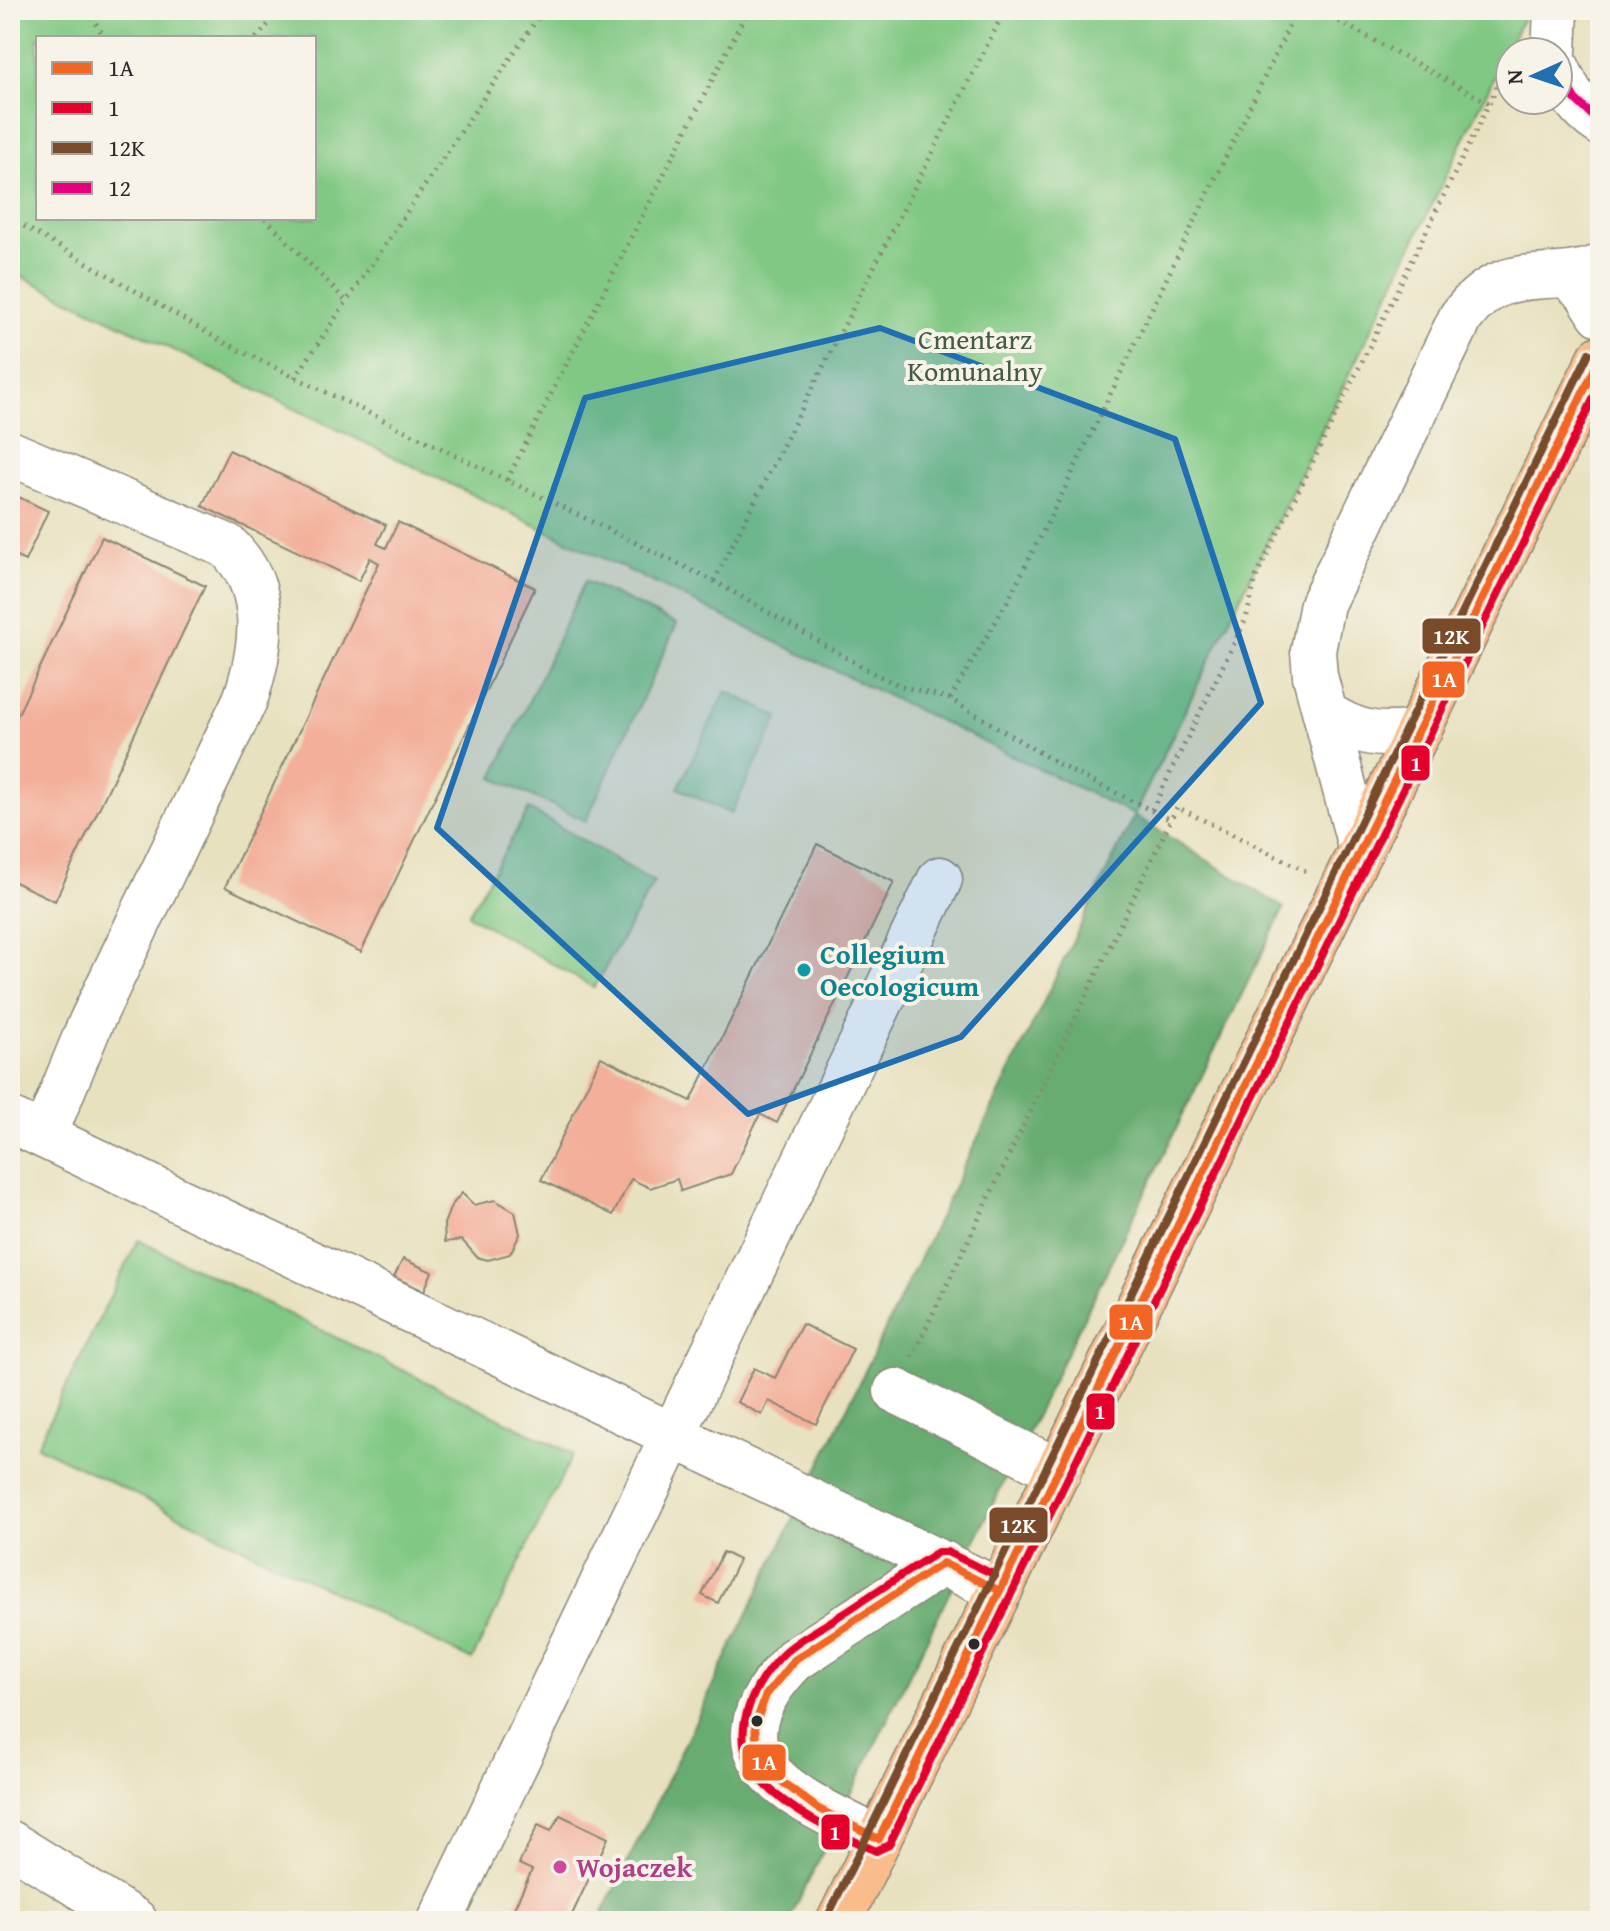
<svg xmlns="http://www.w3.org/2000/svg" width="1610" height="1931" font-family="'Gentium Book Plus',serif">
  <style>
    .green { fill: #80c883; stroke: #567a57; stroke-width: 2; fill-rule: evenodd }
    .forest { fill: #68ac71; stroke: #4a6c4e; stroke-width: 2 }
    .building { fill: #f3af99 }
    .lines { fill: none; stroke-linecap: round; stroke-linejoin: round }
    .minor-casing { stroke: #8a8675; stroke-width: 47 }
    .major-casing { stroke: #8a8675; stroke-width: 47 }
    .path { stroke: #8a8675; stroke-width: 5; stroke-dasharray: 2 6; stroke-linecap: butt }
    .minor { stroke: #fff; stroke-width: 44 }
    .major { stroke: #fabc8b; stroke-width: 44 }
    .bus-1-casing { stroke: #f7f3e8; stroke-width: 14 }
    .bus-2-casing { stroke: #f7f3e8; stroke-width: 14 }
    .bus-3-casing { stroke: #f7f3e8; stroke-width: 14 }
    .bus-4-casing { stroke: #f7f3e8; stroke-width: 14 }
    .bus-1 { stroke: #f26522; stroke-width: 8 }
    .bus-2 { stroke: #e4002b; stroke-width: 8 }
    .bus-3 { stroke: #7a4b2a; stroke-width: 8 }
    .bus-4 { stroke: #e5007d; stroke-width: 8 }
    .marked { fill: #1f6fb2; fill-opacity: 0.2; stroke: #1f6fb2; stroke-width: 6; stroke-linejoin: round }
    .culture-dot { fill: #0f9aa8; stroke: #f7f3e8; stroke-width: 3 }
    .bus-dot { fill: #2b2b2b; stroke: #f7f3e8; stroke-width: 3 }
    .hotel-dot { fill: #d1479c; stroke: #f7f3e8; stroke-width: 3 }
    .labels { text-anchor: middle; stroke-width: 8; stroke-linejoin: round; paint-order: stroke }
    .park-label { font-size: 28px; fill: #445a45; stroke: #f7f3e8 }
    .culture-label { font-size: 28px; font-weight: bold; fill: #0d838f; stroke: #f7f3e8; text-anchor: start }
    .hotel-label { font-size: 28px; font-weight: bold; fill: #b23c85; stroke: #f7f3e8; text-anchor: start }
    .line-badge { stroke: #f7f3e8; stroke-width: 3 }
    .badge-label { font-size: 22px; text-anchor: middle; font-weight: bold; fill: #fff }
  </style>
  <rect width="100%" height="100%" fill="#f7f3e8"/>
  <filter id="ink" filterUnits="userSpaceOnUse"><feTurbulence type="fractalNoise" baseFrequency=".0125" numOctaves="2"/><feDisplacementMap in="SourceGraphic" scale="16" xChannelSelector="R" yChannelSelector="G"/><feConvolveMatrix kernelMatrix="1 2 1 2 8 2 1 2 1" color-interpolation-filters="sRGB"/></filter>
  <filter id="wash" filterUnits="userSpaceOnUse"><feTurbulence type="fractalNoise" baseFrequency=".006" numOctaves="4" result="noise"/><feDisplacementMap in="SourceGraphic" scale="32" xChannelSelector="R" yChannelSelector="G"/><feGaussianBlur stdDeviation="1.8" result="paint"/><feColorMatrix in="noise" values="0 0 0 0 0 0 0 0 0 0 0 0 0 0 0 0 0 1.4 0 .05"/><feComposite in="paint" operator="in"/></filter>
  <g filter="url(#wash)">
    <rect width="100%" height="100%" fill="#e8e1bf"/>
    <path class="green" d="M10 10H1527L1134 815 10 271ZM38 38H314V218H38Z
      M585 581 677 624 586 821 493 778Z
      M726 691 779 717 731 814 678 788Z
      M529 809 654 882 594 988 468 915Z
      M138 1240 573 1454 472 1660 37 1446Z"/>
    <path class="forest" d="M1134 815 1284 908 789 1921H599Z"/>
    <g id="blocks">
      <path class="building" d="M229 450 386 525 377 544 386 548 398 522 535 588 361 952 225 887 379 563 370 558 359 581 202 506Z
        M10 493 48 511 25 561 10 554Z
        M102 537 205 586 55 901 10 880V731Z
        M817 844 894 882 777 1123 760 1114 731 1174 681 1191 677 1179 650 1188 631 1179 613 1215 541 1180 601 1057 691 1101Z
        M462 1193 474 1205 495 1200 515 1212 520 1234 510 1254 488 1260 477 1257 462 1240 445 1242 444 1224 451 1206Z
        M403 1259 432 1272 424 1291 394 1277Z
        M802 1324 853 1349 816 1424 769 1401 762 1415 737 1402 754 1368 775 1378Z
        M723 1552 739 1560 718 1603 702 1595Z
        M560 1815 608 1838 569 1921H508L532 1870 519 1864 538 1825 551 1831Z"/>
    </g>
  </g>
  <g filter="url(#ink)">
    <use href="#blocks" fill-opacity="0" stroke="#8a8675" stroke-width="2"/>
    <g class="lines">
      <g class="minor-casing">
        <path id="minor" d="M1554 52 1556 10
          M1558 69C1568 92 1579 109 1600 123
          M1568 276 1586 292 1600 314
          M10 453 227 546C271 588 263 647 245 700L91 1022 44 1136
          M1325 713C1356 734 1382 738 1419 731
          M1361 850 1315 676 1313 651 1322 604 1461 317C1504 259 1542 287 1600 267
          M10 1120 1000 1591
          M896 1391 1059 1471
          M879 1839C797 1798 697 1761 794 1660L943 1563
          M10 1843 135 1921
          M440 1921 940 879"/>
      </g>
      <g class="major-casing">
        <path id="major" d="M839 1921 1600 358"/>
      </g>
      <path class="path" d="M87 10 105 38
        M1318 10 1489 103
        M256 38 281 10
        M10 218 223 342 714 581 875 674 901 686 950 699 1067 769 1171 820
        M265 218 346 301
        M295 378 543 10
        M507 480 748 10
        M714 581 1005 10
        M950 699 1007 602 1060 498 1297 10
        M1152 810 1246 619 1256 577 1510 61
        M912 1357 1177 807 1306 871"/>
      <use href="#minor" class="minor"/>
      <use href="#major" class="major"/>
      <g class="bus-1-casing">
        <path id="bus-1" d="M1000 1591 943 1563 794 1660 766 1695 755 1725 757 1750 769 1772 817 1808 879 1839 1600 358"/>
      </g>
      <g class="bus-2-casing">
        <path id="bus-2" d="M995 1575 947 1552H938C904 1573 870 1596 836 1618 820 1629 799 1639 785 1652 751 1685 724 1741 762 1781 791 1813 837 1833 876 1851L889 1845 1600 385"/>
      </g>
      <g class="bus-3-casing">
        <path id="bus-3" d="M828 1916 1589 353"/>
      </g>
      <g class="bus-4-casing">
        <path id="bus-4" d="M1558 69 1575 99 1600 123"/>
      </g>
      <use href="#bus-1" class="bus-1"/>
      <use href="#bus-2" class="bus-2"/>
      <use href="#bus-3" class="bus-3"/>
      <use href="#bus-4" class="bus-4"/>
    </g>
  </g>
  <path class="marked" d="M880 328 1175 439 1261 703 961 1037 748 1114 437 828 585 398Z"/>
  <circle class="culture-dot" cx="804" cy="970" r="8"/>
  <g class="bus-dot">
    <circle cx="974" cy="1644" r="7"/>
    <circle cx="757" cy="1721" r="7"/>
  </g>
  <circle class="hotel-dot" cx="560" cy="1867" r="8"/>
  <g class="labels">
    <g class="park-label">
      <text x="975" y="349">Cmentarz<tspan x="975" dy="32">Komunalny</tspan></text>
    </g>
    <g class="culture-label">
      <text x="820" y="964">Collegium<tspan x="820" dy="32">Oecologicum</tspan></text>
    </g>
    <g class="hotel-label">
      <text x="576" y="1877">Wojaczek</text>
    </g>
  </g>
  <g class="line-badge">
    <rect x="1421" y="617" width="61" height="38" rx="8" fill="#7a4b2a"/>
    <rect x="1421" y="660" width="45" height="39" rx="8" fill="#f26522"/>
    <rect x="1400" y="744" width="31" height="38" rx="8" fill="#e4002b"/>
    <rect x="1108" y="1303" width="46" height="38" rx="8" fill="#f26522"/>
    <rect x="1085" y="1392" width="31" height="39" rx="8" fill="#e4002b"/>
    <rect x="988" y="1506" width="61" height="38" rx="8" fill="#7a4b2a"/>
    <rect x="741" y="1743" width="46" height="39" rx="8" fill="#f26522"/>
    <rect x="820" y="1813" width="31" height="38" rx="8" fill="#e4002b"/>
  </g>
  <g class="badge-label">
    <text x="1451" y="644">12K</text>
    <text x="1444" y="687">1A</text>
    <text x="1416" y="771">1</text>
    <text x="1131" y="1330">1A</text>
    <text x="1100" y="1419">1</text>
    <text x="1018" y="1533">12K</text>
    <text x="764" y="1770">1A</text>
    <text x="835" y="1840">1</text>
  </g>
  <rect width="1610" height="1931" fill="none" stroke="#f7f3e8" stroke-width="40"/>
  <rect x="36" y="36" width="280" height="184" fill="#f7f3e8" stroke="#a5a39c" stroke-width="2"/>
  <rect x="52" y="62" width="40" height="12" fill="#f26522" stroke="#a5a39c" stroke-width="2"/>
  <text x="108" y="76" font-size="24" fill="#2b2b2b">1A</text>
  <rect x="52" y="102" width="40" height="12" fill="#e4002b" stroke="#a5a39c" stroke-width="2"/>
  <text x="108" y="116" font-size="24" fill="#2b2b2b">1</text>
  <rect x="52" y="142" width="40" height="12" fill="#7a4b2a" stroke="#a5a39c" stroke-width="2"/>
  <text x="108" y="156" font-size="24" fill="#2b2b2b">12K</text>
  <rect x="52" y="182" width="40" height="12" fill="#e5007d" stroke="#a5a39c" stroke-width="2"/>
  <text x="108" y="196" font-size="24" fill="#2b2b2b">12</text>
  <g transform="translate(1534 76) rotate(267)"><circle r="38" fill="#f7f3e8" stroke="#a5a39c" stroke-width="2"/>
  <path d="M0-6L14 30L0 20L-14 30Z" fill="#1f6fb2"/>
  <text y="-12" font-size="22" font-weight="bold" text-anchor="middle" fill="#2b2b2b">N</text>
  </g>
</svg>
